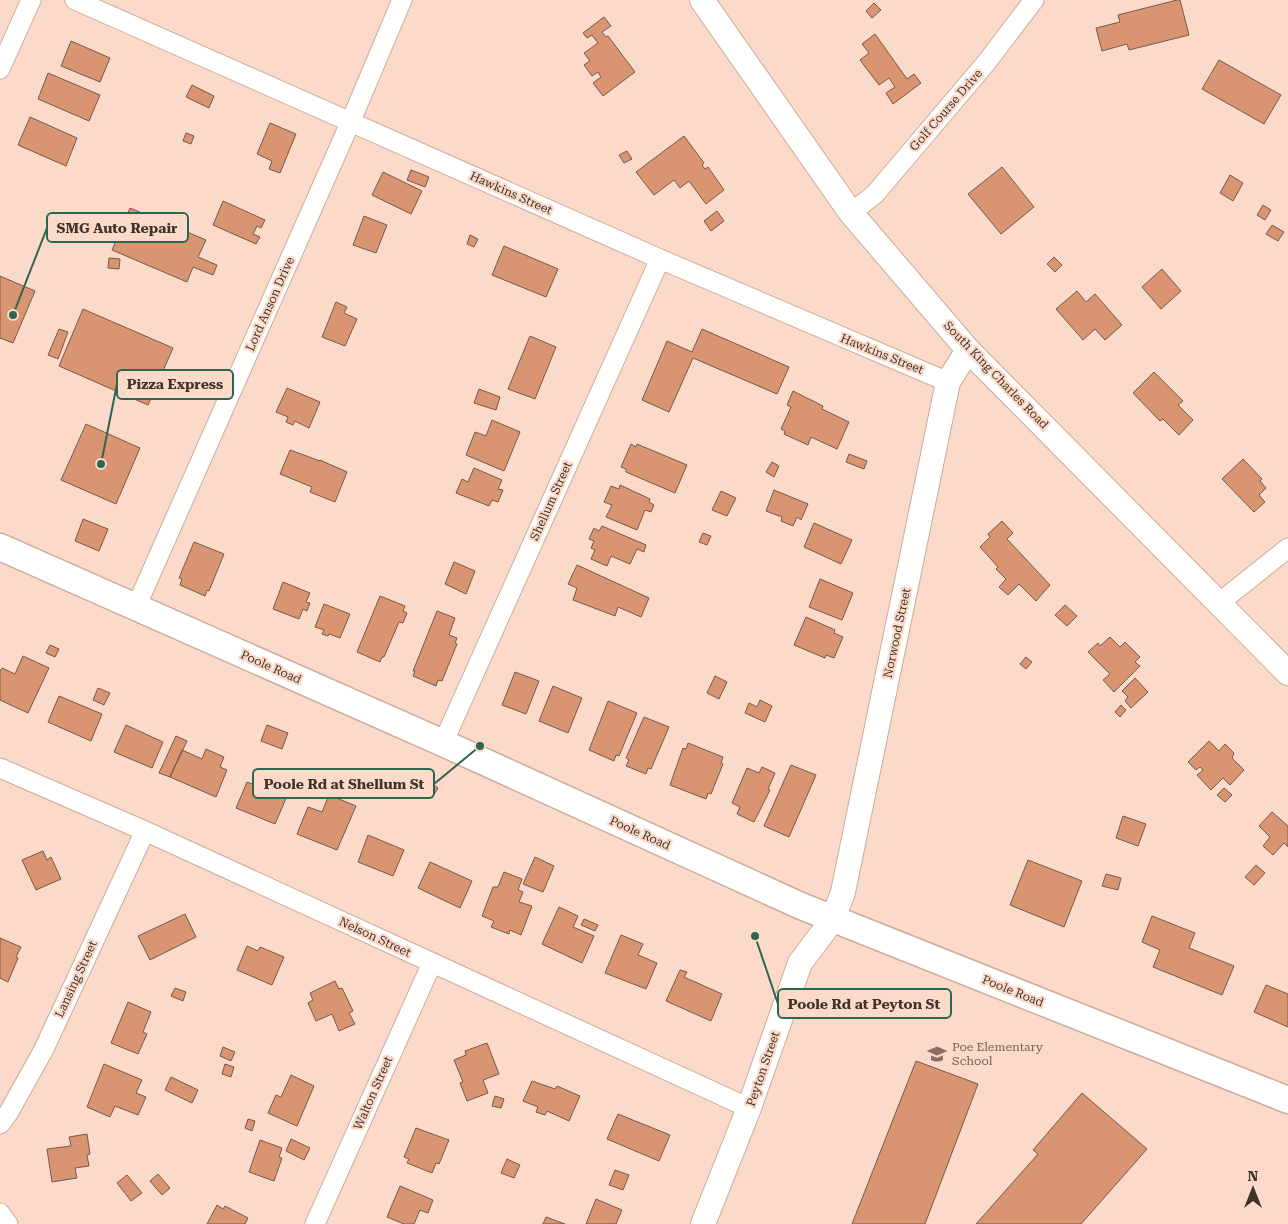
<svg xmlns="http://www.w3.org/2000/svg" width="1288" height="1224" font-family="'Roboto Serif',serif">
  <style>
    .building { fill: #d99471; stroke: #76594b }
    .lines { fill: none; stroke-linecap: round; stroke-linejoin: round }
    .minor-casing { stroke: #cbab9a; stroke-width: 21 }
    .tertiary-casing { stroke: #cbab9a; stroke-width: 26 }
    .secondary-casing { stroke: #cbab9a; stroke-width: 29 }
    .minor { stroke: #fff; stroke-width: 19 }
    .tertiary { stroke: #fff; stroke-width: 24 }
    .secondary { stroke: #fff; stroke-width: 26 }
    .labels { text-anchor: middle; stroke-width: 4.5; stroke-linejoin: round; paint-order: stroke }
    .street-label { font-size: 12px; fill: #40332c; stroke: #fcdac9 }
    .education-label { font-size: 12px; fill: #785e54; stroke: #fcdac9; text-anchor: start }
    .leader { fill: none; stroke: #2d664f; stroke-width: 2 }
    .callout-dot { fill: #2d664f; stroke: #fcdac9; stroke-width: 2 }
    .callout { fill: #fcdac9; stroke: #2d664f; stroke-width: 2 }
    .callout-label { font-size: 14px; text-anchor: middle; font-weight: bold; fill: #40332c }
  </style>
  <rect width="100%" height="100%" fill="#fcdac9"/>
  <path class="building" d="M1177 0H1180L1189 35 1129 50 1127 44 1102 51 1096 28 1120 22 1118 15Z
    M874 3 881 10 872 18 866 11Z
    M604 17 611 26 602 32 606 37 608 36 635 72 603 96 593 83 601 77 598 72 592 76 584 65 590 61 584 53 598 43 592 35 587 38 583 33Z
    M875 34 907 79 914 74 921 83 893 104 886 93 895 87 889 78 879 85 860 60 869 53 862 44Z
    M71 41 110 58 100 82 61 66Z
    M1219 60 1281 95 1264 124 1202 89Z
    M48 73 100 95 89 121 38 99Z
    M192 85 214 96 209 108 186 97Z
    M30 117 77 138 66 166 18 145Z
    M270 123 296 134 280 173 269 169 272 161 257 154Z
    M186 133 194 136 191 144 183 141Z
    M684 136 704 163 702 165 705 169 708 167 724 190 706 204 689 181 680 188 674 180 654 195 636 172Z
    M627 151 632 159 624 163 619 155Z
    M1002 167 1034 207 1001 234 968 194Z
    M411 170 429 177 425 187 407 180Z
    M383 172 422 191 411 214 372 195Z
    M1230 175 1243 183 1233 201 1220 193Z
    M223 201 265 220 261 228 257 226 253 234 260 237 256 244 213 225Z
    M1263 205 1271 210 1265 220 1257 215Z
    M130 208 206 240 198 257 217 265 213 275 193 267 187 282 112 250Z
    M717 211 724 221 711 231 704 221Z
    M364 216 387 225 376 253 353 245Z
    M1272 225 1284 232 1278 241 1266 234Z
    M470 235 478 239 474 247 467 244Z
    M504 246 558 269 546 297 492 275Z
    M1054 257 1062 265 1055 272 1047 264Z
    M109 258 120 259 119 269 108 268Z
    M1162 269 1181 291 1161 309 1142 287Z
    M0 276 35 291 13 343 0 338Z
    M1077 291 1086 302 1095 294 1122 325 1105 340 1095 329 1083 340 1056 309Z
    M336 302 347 307 344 313 357 319 345 346 322 337Z
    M83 309 173 348 148 405 59 366Z
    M59 329 68 332 58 359 48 355Z
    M702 329 789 367 777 394 693 358 669 412 642 400 667 341 692 352Z
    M530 336 556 347 535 399 508 389Z
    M1154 372 1183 401 1178 405 1193 420 1179 435 1163 419 1160 421 1133 393Z
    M287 388 320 402 309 428 295 421 293 425 286 422 288 417 276 412Z
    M479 389 500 397 496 410 474 403Z
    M793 391 823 406 822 409 849 422 837 449 811 437 808 445 784 434 785 431 781 429 791 407 787 405Z
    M492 420 520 432 504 471 466 455 475 432 486 436Z
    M86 424 140 448 116 504 61 480Z
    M631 444 636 447 637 444 687 465 675 493 626 472V469L621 467Z
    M290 450 320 461V460L347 472 335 502 310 492 312 487 280 474Z
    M849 454 867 461 864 469 846 462Z
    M1243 459 1262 479 1260 481 1266 488 1259 495 1265 502 1254 512 1222 479Z
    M772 462 779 466 774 477 766 472Z
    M474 468 502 480 498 489 503 490 498 502 492 500 489 506 456 493 462 479 468 482Z
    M620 485 650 499 649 502 654 505 651 512 645 510 637 530 606 517 612 505 604 502 611 486 619 489Z
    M774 490 808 504 801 520 797 517 793 526 781 521 782 517 766 511Z
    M721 491 736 498 727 516 712 510Z
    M83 519 108 529 99 551 75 541Z
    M1002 521 1013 533 1007 539 1050 585 1036 601 1019 584 1008 595 999 587 1006 579 996 569 998 567 980 547 990 537 988 534Z
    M814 523 852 540 841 564 804 547Z
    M602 526 646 545 644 552 637 549 630 564 611 556 607 566 591 559 595 550 591 548 594 541 589 539 594 528 599 531Z
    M703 533 711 536 707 545 699 542Z
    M194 542 224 554 209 591 207 590 205 596 180 585 182 579 179 578Z
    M454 562 475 571 466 594 445 584Z
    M577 565 649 598 641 617 618 607 615 616 573 600 577 588 568 584Z
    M820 579 853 593 842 620 809 607Z
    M283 582 310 593 306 602 310 603 307 611 303 609 299 619 273 609Z
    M380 596 405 606 403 611 407 613 403 623 399 622 384 657H382L380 662 357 652Z
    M324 604 350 614 340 638 329 634 328 636 322 634 324 630 315 627Z
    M1065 605 1077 616 1067 626 1055 615Z
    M437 611 455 618 449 635 457 638 455 643 457 644 442 681 438 680 436 686 413 676 415 671H413Z
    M806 617 835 630 834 633 843 637 834 658 826 655 825 658 794 645Z
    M1110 637 1120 647 1125 642 1140 657 1135 662 1140 666 1114 692 1103 680 1110 674 1088 652 1098 643 1100 646Z
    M50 645 59 649 55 657 46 653Z
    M23 656 49 668 28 713 0 700V671L2 668 15 674Z
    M1026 657 1032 662 1026 669 1020 664Z
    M515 672 539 681 526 714 502 705Z
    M715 676 727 682 719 699 707 693Z
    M1135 678 1148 692 1131 708 1125 701 1128 697 1122 691Z
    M553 686 582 698 568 733 539 721Z
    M98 688 110 693 104 705 93 700Z
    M59 696 102 714 91 741 48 722Z
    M760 700 772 706 765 722 745 713 749 703 757 707Z
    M608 701 637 713 619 756 616 755 614 761 589 750Z
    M1121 705 1126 710 1120 717 1115 712Z
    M644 717 669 727 651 769 648 768 646 774 626 766 629 760 626 758Z
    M126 725 163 742 152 768 114 752Z
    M267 725 288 733 282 749 261 741Z
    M176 736 187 741 170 777 159 773Z
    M1209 741 1219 751 1225 744 1234 753 1232 758 1244 770 1230 785 1223 778 1211 790 1197 775 1203 770 1200 767 1196 770 1188 762Z
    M688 743 723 757 721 763 723 764 711 794 708 793 706 799 670 785 683 748 686 749Z
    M206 749 224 757 220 767 227 770 216 797 170 777 182 750 202 759Z
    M791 765 816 775 789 837 764 826Z
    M762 767 775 773 768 789 770 790 754 822 737 814 740 807 732 803 747 768 759 773Z
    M269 778 291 787 275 824 236 808 247 782 265 789Z
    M427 780 438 788 432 798 420 790Z
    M1224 788 1232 795 1225 802 1217 795Z
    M329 795 356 806 337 850 297 834 308 807 322 812Z
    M1272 812 1288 826V847L1284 843 1273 855 1263 846 1270 837 1259 826Z
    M1123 816 1146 824 1138 846 1116 838Z
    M368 835 404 850 393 876 358 862Z
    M43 851 47 860 51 857 61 879 36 890 22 860Z
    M535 857 554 866 543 892 523 884Z
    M1028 860 1082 881 1064 927 1010 905Z
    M430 862 472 881 460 908 418 888Z
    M1256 865 1265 873 1254 885 1245 877Z
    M504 872 522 879 518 890 523 892 519 902 532 906 521 935 510 930 509 934 491 927 494 921 482 916 493 887H498Z
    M1106 874 1121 878 1118 890 1102 886Z
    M559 907 578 916 573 927 594 936 582 963 542 944Z
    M185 914 196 937 150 960 138 936Z
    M1152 916 1195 933 1189 948 1234 966 1222 995 1153 967 1160 950 1142 942Z
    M584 919 598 925 595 931 581 925Z
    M621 935 643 944 638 955 657 963 646 989 605 973Z
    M0 938 21 947 16 957 18 958 8 982 0 978Z
    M247 946 258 951 260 947 284 957 272 985 237 970Z
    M680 970 687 972 684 977 722 994 711 1021 666 1001Z
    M335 981 339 989 342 988 353 1011 349 1013 355 1024 339 1031 332 1014 316 1021 308 1003 313 1000 310 993Z
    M1266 985 1288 994V1027L1254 1012Z
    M175 988 186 992 183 1001 171 996Z
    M128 1002 151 1012 143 1032 147 1034 138 1054 111 1043Z
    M487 1043 499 1074 483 1080 488 1093 467 1101 460 1083 463 1082 454 1060 466 1055 465 1051Z
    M223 1047 235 1052 231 1061 220 1056Z
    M916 1061 978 1084 925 1224H852Z
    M104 1064 142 1080 136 1093 146 1097 138 1115 115 1106 110 1117 87 1107Z
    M225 1064 234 1067 231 1077 222 1074Z
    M291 1075 314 1086 297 1126 268 1113 276 1095 281 1097Z
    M171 1077 198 1090 192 1103 165 1090Z
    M532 1081 555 1089 557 1086 580 1096 569 1121 547 1111 545 1115 536 1112 538 1107 523 1101Z
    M1082 1093 1147 1149 1081 1224H976L1038 1154 1033 1150Z
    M495 1096 504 1099 501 1108 492 1106Z
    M618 1114 670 1135 659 1161 607 1139Z
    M248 1119 255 1121 252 1131 245 1128Z
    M416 1128 449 1140 439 1164 436 1163 432 1173 407 1163 409 1159 404 1157Z
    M87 1134 90 1154 87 1155 89 1166 75 1168 77 1178 52 1182 47 1149 71 1146 69 1137Z
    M291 1139 310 1148 304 1160 286 1151Z
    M260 1140 282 1148 279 1157 282 1158 274 1181 249 1172Z
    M507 1159 520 1165 514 1178 501 1173Z
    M615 1170 629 1175 623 1190 609 1185Z
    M158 1174 170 1188 162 1195 150 1181Z
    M127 1175 142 1193 131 1201 117 1183Z
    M400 1186 433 1200 428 1213 420 1210 414 1224H404L387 1217Z
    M596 1199 622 1210 616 1224H586Z
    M217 1205 223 1209 225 1206 248 1218 245 1224H207Z
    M546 1217 565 1224H543Z"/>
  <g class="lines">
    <g class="minor-casing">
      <path id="minor" d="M75 0 660 259 948 382
        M0 69 31 0
        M851 213 875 194 986 63 1034 0
        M1219 603 1288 548
        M136 607 350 123 402 0
        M443 743 660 259
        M0 768 145 831 749 1108
        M0 1124 9 1112 44 1049 145 831
        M0 1213 8 1224
        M315 1224 432 963"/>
    </g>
    <g class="tertiary-casing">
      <path id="tertiary" d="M702 0 851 213 968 350 1288 673
        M703 1224 749 1108 800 963 833 919 843 892 948 382 968 350"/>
    </g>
    <g class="secondary-casing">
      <path id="secondary" d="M0 547 443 743 801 906 1288 1100"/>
    </g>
    <use href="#minor" class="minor"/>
    <use href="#tertiary" class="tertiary"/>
    <use href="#secondary" class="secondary"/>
  </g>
  <defs>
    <g id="school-bare" transform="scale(1.5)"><path d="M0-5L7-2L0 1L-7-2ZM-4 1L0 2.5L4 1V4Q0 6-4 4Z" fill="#8d6e63" stroke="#fcdac9" stroke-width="2.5" paint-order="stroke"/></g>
  </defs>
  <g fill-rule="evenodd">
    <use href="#school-bare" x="937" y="1054"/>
  </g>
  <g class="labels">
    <g class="street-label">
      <text transform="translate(946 110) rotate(-49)" y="4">Golf Course Drive</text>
      <text transform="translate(511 193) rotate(24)" y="4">Hawkins Street</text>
      <text transform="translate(270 304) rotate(-66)" y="4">Lord Anson Drive</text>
      <text transform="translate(882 354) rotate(22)" y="4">Hawkins Street</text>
      <text transform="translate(996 375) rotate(46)" y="4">South King Charles Road</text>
      <text transform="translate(551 501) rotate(-66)" y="4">Shellum Street</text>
      <text transform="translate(897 633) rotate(-78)" y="4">Norwood Street</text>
      <text transform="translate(271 667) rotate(24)" y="4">Poole Road</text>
      <text transform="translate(640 833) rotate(24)" y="4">Poole Road</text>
      <text transform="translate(375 937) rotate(25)" y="4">Nelson Street</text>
      <text transform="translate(76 979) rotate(-65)" y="4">Lansing Street</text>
      <text transform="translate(1013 991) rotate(22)" y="4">Poole Road</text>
      <text transform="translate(763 1069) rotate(-71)" y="4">Peyton Street</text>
      <text transform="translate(373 1093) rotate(-66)" y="4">Walton Street</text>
    </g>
    <g class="education-label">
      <text x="952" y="1051">Poe Elementary<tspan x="952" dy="14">School</tspan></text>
    </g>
  </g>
  <path class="leader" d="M13 315L47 228M101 464L117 384M480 746L434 784M755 936L778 1004"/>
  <g class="callout-dot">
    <circle cx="13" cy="315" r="5"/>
    <circle cx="101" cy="464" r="5"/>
    <circle cx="480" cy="746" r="5"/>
    <circle cx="755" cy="936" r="5"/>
  </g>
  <g class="callout">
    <rect x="47" y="213" width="141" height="29" rx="5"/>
    <rect x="117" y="370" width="116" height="29" rx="5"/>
    <rect x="253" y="769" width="181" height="29" rx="5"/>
    <rect x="778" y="989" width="173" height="29" rx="5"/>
  </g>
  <g class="callout-label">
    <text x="117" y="233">SMG Auto Repair</text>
    <text x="175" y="389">Pizza Express</text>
    <text x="344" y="789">Poole Rd at Shellum St</text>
    <text x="864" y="1009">Poole Rd at Peyton St</text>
  </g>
  <g transform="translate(1253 1189)" stroke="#fcdac9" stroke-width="4" paint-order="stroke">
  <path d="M0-4L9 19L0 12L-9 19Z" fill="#40332c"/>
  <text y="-8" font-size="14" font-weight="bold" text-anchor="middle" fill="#40332c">N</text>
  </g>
</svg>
